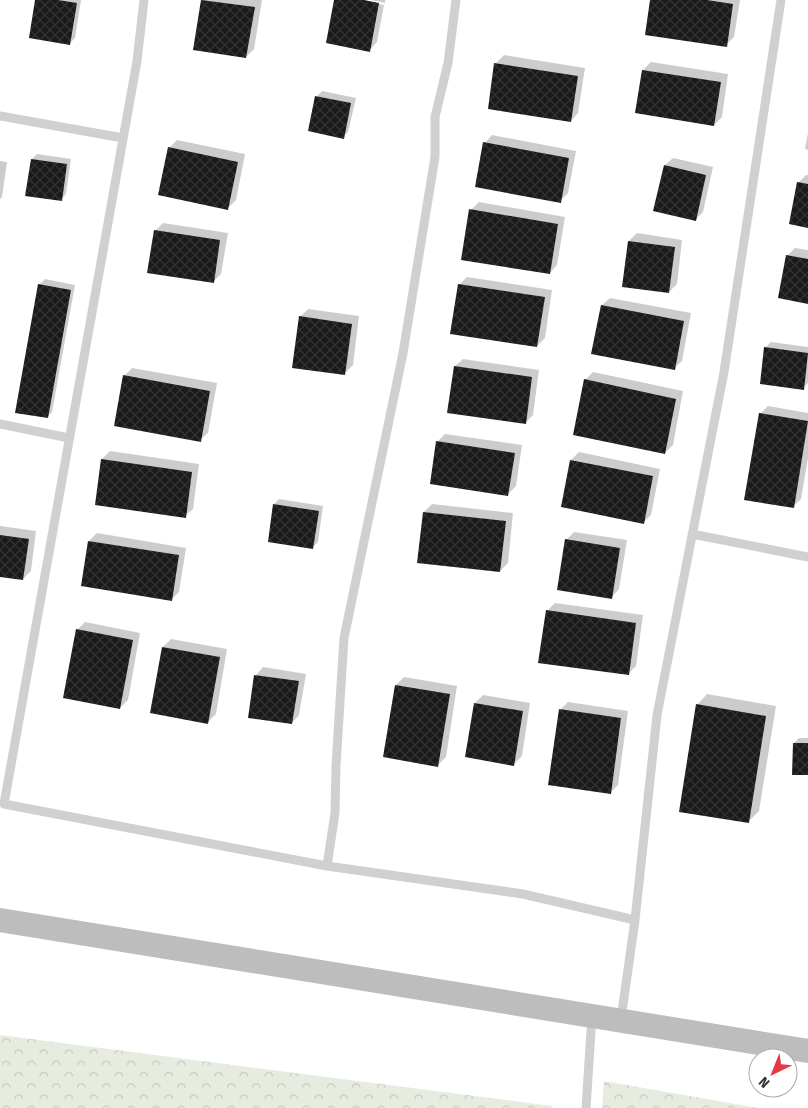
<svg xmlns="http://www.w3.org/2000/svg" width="808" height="1108" font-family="'Fira Sans Condensed',sans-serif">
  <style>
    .forest { fill: url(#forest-crowns) }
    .shadow { fill: #0003 }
    .building { fill: url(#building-cross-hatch) }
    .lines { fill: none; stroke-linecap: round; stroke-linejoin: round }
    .service { stroke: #d0d0d0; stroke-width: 9 }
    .secondary { stroke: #bdbdbd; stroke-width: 24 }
  </style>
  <defs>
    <pattern id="forest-crowns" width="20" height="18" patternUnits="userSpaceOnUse" patternTransform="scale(1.25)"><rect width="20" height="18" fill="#e6ecdf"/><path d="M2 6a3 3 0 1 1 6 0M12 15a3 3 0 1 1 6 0" fill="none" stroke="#c6cbc0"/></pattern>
    <pattern id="building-cross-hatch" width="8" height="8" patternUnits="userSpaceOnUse" patternTransform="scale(1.25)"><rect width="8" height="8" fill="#1a1a1a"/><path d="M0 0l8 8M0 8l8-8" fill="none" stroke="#333"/></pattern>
  </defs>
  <rect width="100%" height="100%" fill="#fff"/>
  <path class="forest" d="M0 1035 552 1106V1108H0Z
    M604 1081 758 1108H602Z"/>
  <path class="shadow" d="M36 0H81L75 38 70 43Z
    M202 0H262L254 49 246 57 194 49Z
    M335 0H357L384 5 377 42 370 50Z
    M371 0H385V3Z
    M651 0H740L734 37 726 45Z
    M504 55 585 68 578 113 571 121 489 108 496 63Z
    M651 62 728 74 722 117 714 125 637 112 643 70Z
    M322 91 356 98 348 132 343 137 317 96Z
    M808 133V150L805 149Z
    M492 135 576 151 568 193 560 201 485 143Z
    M177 140 245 154 236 200 228 208 169 148Z
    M37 154 71 159 66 194 61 200 32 159Z
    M673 158 713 167 703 212 695 220 665 165Z
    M0 161 7 162 2 197 0 199Z
    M806 175H808V227L798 183Z
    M479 202 565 217 557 265 550 273 471 210Z
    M163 223 228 233 221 274 213 282 155 231Z
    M637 233 682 240 677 284 669 292 629 241Z
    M795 248 808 250V302L787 256Z
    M467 277 552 290 545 338 537 346 459 285Z
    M45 279 75 285 52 412 47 417 39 285Z
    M610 298 691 313 682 361 674 368 602 305Z
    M308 309 359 316 353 365 345 373 300 317Z
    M771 342 808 347V383L803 388 766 347Z
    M463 359 539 370 533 415 525 423 455 366Z
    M132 368 217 383 208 433 200 440 124 376Z
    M593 372 683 391 673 445 665 453 585 380Z
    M768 406 808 413V458L801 499 793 507 760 414Z
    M445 434 522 445 516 486 508 494 437 442Z
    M110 451 199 464 193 509 185 516 102 459Z
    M579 452 660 469 651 515 644 522 571 460Z
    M279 499 323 506 318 542 313 547 274 504Z
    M432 504 513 513 508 563 500 571 424 512Z
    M0 526 36 531 31 571 23 579 0 576Z
    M574 532 627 540 619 589 612 597 566 540Z
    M97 533 186 548 179 592 171 600 89 541Z
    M555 603 643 615 636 666 628 674 547 611Z
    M85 622 140 633 128 700 120 708 77 630Z
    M171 639 227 649 216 714 208 722 163 647Z
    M263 667 306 674 299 715 292 723 256 675Z
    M404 677 457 686 446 757 438 765 396 685Z
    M707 694 776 706 759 811 748 822 697 705Z
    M483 695 530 703 522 756 514 764 475 703Z
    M568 702 628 711 618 785 610 793 560 710Z
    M799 738H808V774L794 743Z"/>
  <path class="building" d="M35 0H58L77 3 70 45 29 38Z
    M201 0 255 7 246 58 193 50Z
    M334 0H364L379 3 370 52 326 43Z
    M650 0H707L733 4 727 47 645 35Z
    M494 63 578 76 571 122 488 109Z
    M642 70 721 82 714 126 635 113Z
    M315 96 351 103 344 139 308 131Z
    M483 142 569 158 561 203 475 187Z
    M168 147 238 162 228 210 158 195Z
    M31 159 67 164 62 201 25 196Z
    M664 165 706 175 696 221 653 211Z
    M797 182 808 184V228L789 224Z
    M469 209 558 224 550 274 461 260Z
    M154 230 220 240 214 283 147 273Z
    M628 241 675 247 669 293 622 287Z
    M786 255 808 259V304L778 298Z
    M38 284 71 290 48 418 15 413Z
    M458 284 545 297 537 347 450 334Z
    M601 305 684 321 675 370 591 354Z
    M299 316 352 324 345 375 292 368Z
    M764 347 808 353 804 390 760 384Z
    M454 366 532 377 526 424 447 413Z
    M123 375 210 391 201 442 114 426Z
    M584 379 676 399 665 454 573 435Z
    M759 413 808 421 794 508 744 500Z
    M436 441 515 453 508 496 430 484Z
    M101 459 192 472 186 518 95 505Z
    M570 460 653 476 644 524 561 507Z
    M273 504 319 511 313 549 268 542Z
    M423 512 506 521 500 572 417 563Z
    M0 535 29 539 23 580 0 577Z
    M565 539 620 548 612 599 557 590Z
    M88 541 179 555 172 601 81 586Z
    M546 610 636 623 629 675 538 663Z
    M76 629 133 640 120 709 63 698Z
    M162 647 220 657 208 724 150 713Z
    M254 675 299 681 292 724 248 718Z
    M395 685 450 694 438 767 383 757Z
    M474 703 523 711 514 766 465 757Z
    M696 704 766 716 749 823 679 812Z
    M559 709 621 718 611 794 548 785Z
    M793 743H808V775H792Z"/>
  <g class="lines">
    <path class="service" d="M144 0 137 61 4 804 327 866
      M456 0 448 63 435 117V157L403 353 344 638 336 766 335 813 327 866 523 894 635 920
      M0 116 123 138
      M0 424 69 438
      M692 534 808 557
      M621 1019 635 920 657 715 724 372 781 0
      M586 1108 592 1016"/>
    <path class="secondary" d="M0 920 808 1051"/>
  </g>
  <g transform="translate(773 1073) rotate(223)"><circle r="24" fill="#ffffff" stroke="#adadad"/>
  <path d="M0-4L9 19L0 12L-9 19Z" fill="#e63946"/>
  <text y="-8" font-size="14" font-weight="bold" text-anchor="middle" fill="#333333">N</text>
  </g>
</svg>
